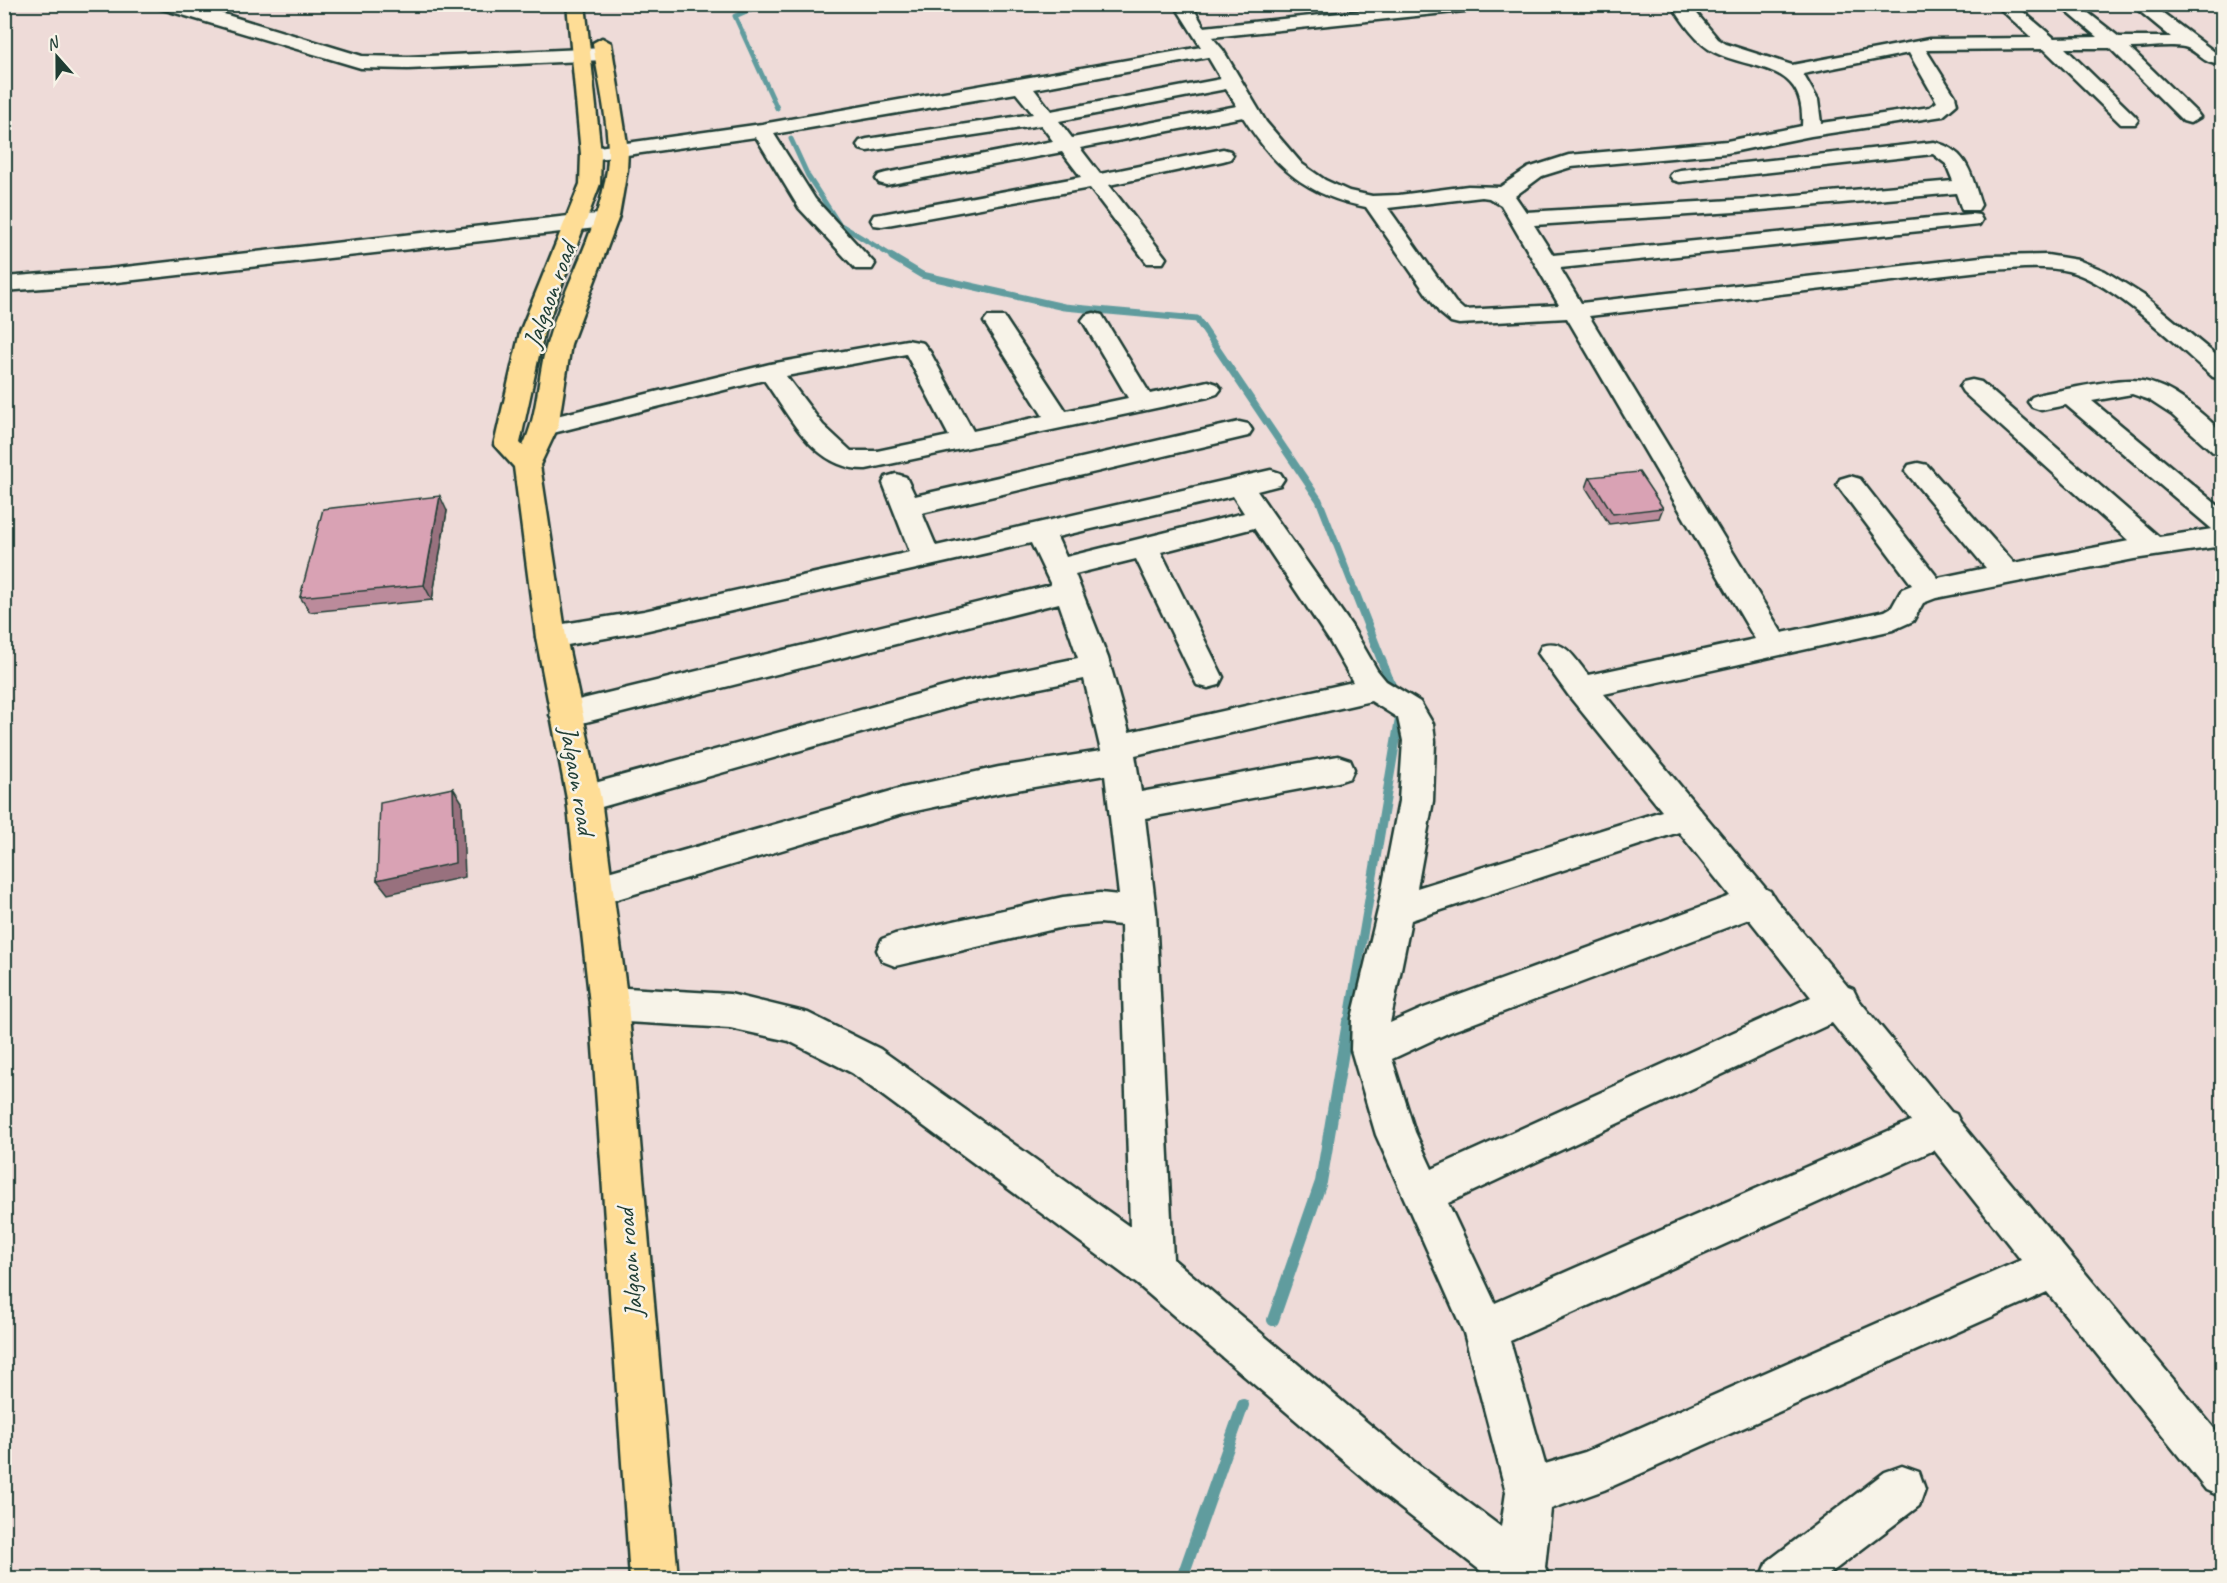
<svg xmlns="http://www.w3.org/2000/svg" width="2227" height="1583" font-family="Caveat,sans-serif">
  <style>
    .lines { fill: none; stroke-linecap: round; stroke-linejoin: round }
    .stream-far3 { stroke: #609c9e; stroke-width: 5 }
    .stream-far2 { stroke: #609c9e; stroke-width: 7 }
    .stream-far1 { stroke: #609c9e; stroke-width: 9 }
    .stream { stroke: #609c9e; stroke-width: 12 }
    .minor-casing { stroke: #1f3d34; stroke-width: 5 }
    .trunk-casing { stroke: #1f3d34; stroke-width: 5 }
    .minor { fill: #f7f3e8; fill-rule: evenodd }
    .trunk { fill: #fedd96; fill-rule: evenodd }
    .wall { fill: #bb8b9b; stroke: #1f3d34; stroke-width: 1.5 }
    .shaded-wall { fill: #98717e; stroke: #1f3d34; stroke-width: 1.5 }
    .building { fill: #d9a2b4; stroke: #1f3d34; stroke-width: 1.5 }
    .labels { text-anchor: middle; stroke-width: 5; stroke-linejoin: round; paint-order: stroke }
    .street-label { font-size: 26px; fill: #1f3d34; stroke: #f7f3e8 }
  </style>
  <rect width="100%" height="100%" fill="#eedbd8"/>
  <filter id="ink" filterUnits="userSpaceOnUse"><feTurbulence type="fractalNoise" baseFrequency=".0167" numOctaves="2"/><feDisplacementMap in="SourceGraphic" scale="12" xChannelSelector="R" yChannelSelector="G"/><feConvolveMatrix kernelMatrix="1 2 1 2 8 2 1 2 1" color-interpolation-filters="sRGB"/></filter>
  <g filter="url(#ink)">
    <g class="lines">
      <path class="stream-far3" d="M763 4 735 16 777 108
        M791 139 808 176 839 224 895 258"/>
      <path class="stream-far2" d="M892 257 922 275 1064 307 1197 319 1319 500 1355 592"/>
      <path class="stream-far1" d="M1354 590 1392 687
        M1348 1024 1401 710"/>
      <path class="stream" d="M1273 1320 1321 1182 1348 1022
        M1182 1578 1243 1405"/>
      <g class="minor-casing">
        <path id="minor" d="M157 4H189L204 8 362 56 408 57 604 48 613 54 604 60 408 69 361 68 159 8Z
          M1174 4H1191L1204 27 1428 4H1492L1484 9 1212 37 1223 50 1266 122 1302 164 1325 180 1349 191 1372 196 1399 195 1468 186 1500 187 1528 168 1569 155 1727 141 1802 126C1806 61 1754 72 1714 52 1697 44 1681 19 1671 4H1689L1718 39 1726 44 1792 65 1929 39 2032 38 1995 4H2014L2054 38 2097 37 2058 4H2077L2119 37H2171L2131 4H2151L2216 53 2222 54V64C2201 65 2200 51 2184 47 2168 44 2147 48 2130 48L2197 113 2200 117 2190 123 2183 121 2110 48H2065L2135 116 2138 120 2135 124H2121L2044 49 1926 50 1955 96 1957 104 1943 116 1811 136 1727 153 1571 167 1542 176 1515 196 1526 212 1750 199 1953 181 1946 164 1933 154 1680 182 1673 180 1670 176 1673 172 1680 170 1934 142C1969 151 1971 175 1981 205L1978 210H1962L1956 193 1750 211 1534 225 1553 255 1971 214 1979 215 1982 220 1979 225 1560 268 1581 303 1989 256 2047 255 2078 260 2105 271 2143 295 2222 360V379L2213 377C2177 346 2113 282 2068 271 2042 265 2015 269 1989 270L1589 316 1782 633 1885 611 1892 607 1902 589 1912 585 1837 485 1840 479 1850 476 1860 479 1938 578 1986 568 1905 471 1909 465 1918 463 1927 465 2014 563 2129 541 1963 392 1960 387 1963 382 1972 380 1981 382 2159 537 2212 529 2066 405 2041 410 2032 407 2028 402 2032 397 2041 394C2065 390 2110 379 2132 380 2168 381 2198 410 2222 432V454L2213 452 2172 415 2149 400 2132 394 2092 401 2222 509V546L2134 559 1936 598 1923 603 1913 621 1893 630 1604 694 1766 889 1770 891 1775 899 1848 987 1853 989 1858 999 1951 1112 1956 1114 1960 1122 2222 1438V1497L2206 1490 2047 1292 1604 1490 1551 1509 1545 1567 1549 1578H1490L1381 1493 1137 1284 852 1073 789 1041 730 1028 609 1021 596 1016 590 1004 596 992 609 987 730 994 808 1013 880 1049 1130 1227 1121 925 1100 923 1063 927 895 966 882 961 877 950 882 939 895 934 1063 897 1100 893 1119 895 1105 775 999 793 902 814 594 906 582 901 577 891 582 881 594 876 902 788 999 767 1101 751 1084 679 966 703 584 812 572 808 567 799 572 790 584 786 966 681 1078 658 1059 603 566 727 555 723 550 715 555 707 566 703 1051 585 1031 543 644 631 551 648 540 645 536 637 540 629 551 626 644 611 910 552 883 483 886 477 896 474 906 477 915 496 1239 422 1248 424 1252 430 1248 436 922 513 936 546 1271 470 1280 473 1284 479 1280 485 1257 491 1351 625 1377 670 1386 681 1420 702 1433 724 1435 741 1433 801 1417 888 1662 811 1569 696 1538 653 1542 645C1565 638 1575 659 1588 675L1755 639 1567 318 1459 324 1451 322 1439 312 1366 207C1307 196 1274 167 1243 117L1080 148 1100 174 1223 149 1230 151 1233 155 1230 159 1223 161 1109 185 1166 258 1163 263H1147L1090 188 882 226 874 225 871 220 874 215 882 214 1081 177 1062 152 886 185 879 183 876 179 879 175 886 173 1053 141 1041 125 867 151 860 149 857 145 860 141 867 139 1033 114 1016 93 774 134 815 199 875 264 872 269H856L799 208 756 137 591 160 584 158 581 154 584 150 591 148 762 124 1201 47ZM1909 53 1937 102 1930 107 1821 123 1818 100 1803 74ZM1208 57 1221 79 1051 111 1034 89ZM1226 89 1237 106 1072 138 1059 121ZM1482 197 1489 198 1501 205 1559 305 1464 310 1455 302 1388 208ZM1233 496 1244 513 1066 557 1057 537ZM1254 528 1329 640 1353 682 1129 732 1108 658 1075 574 1136 559 1193 677 1197 685 1208 688 1219 685 1223 677 1161 552ZM1371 701 1398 718 1403 741 1399 801 1378 910 1352 1018 1351 1050 1376 1135 1464 1333 1506 1492 1501 1527 1413 1461 1173 1259 1156 912 1145 818 1338 782 1350 778 1354 769 1350 760 1338 756 1141 792 1135 755ZM1679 832 1730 896 1424 1008 1390 1023 1411 920ZM1749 919 1811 997 1432 1169 1415 1132 1392 1059 1450 1032ZM1832 1023 1911 1121 1495 1303 1448 1203ZM1934 1150 2021 1260 1585 1452 1545 1464 1510 1341Z
          M606 214 614 216 617 221 614 226 108 283 4 291V277L108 269 577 215Z
          M1094 313 1102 315 1150 394 1208 381 1217 384 1221 389 1217 394 1208 397 866 469C814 470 790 416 764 380L545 435 536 433 532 427 536 421 770 364 907 340 923 343 930 352 973 431 1043 416 984 322 988 317H1004L1066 411 1128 398 1082 320 1086 315ZM906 354 949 436 877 451H851L823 425 786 376Z
          M1902 1466 1919 1472 1925 1489 1919 1506 1824 1578H1761L1768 1561 1885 1472Z"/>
      </g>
      <g class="trunk-casing">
        <path id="trunk" d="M567 4H585L601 154 600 184 544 332 520 443 523 446C539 413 537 378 547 344 564 285 598 232 607 170 612 132 598 82 593 43L602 38 611 43 628 150 627 170 619 216 571 344 558 427 540 465 566 637 601 799 628 1004 678 1578H630L590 1004 567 799 536 637 514 467 494 445 520 332 580 184 581 154Z"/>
      </g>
      <use href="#minor" class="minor"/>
      <use href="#trunk" class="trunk"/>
    </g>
    <path class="wall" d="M1590 477 1663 508 1659 518 1609 524 1586 488Z
      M447 511 432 600 310 612 300 597Z"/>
    <path class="shaded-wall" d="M440 496 447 511 432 600 424 585Z
      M453 788 462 802 465 877 388 894 377 880Z"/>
    <path class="building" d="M1639 472 1663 508 1613 514 1590 477Z
      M440 496 424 585 300 597 323 509Z
      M453 788 455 863 377 880 380 803Z"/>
  </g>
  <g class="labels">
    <g class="street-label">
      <text transform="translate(549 295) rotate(-70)" y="9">Jalgaon road</text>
      <text transform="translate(578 780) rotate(80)" y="9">Jalgaon road</text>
      <text transform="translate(629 1263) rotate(-95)" y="9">Jalgaon road</text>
    </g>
  </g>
  <rect width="2227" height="1583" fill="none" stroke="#f7f3e8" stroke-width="24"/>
  <rect x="12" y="12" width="2203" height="1559" fill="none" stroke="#1f3d34" stroke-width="2" filter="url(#ink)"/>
  <g transform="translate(57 57) rotate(339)" stroke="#f7f3e8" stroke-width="4.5" paint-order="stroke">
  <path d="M0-4.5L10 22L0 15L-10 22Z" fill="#1f3d34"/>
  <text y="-9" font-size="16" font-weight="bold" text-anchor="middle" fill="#1f3d34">N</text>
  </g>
</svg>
